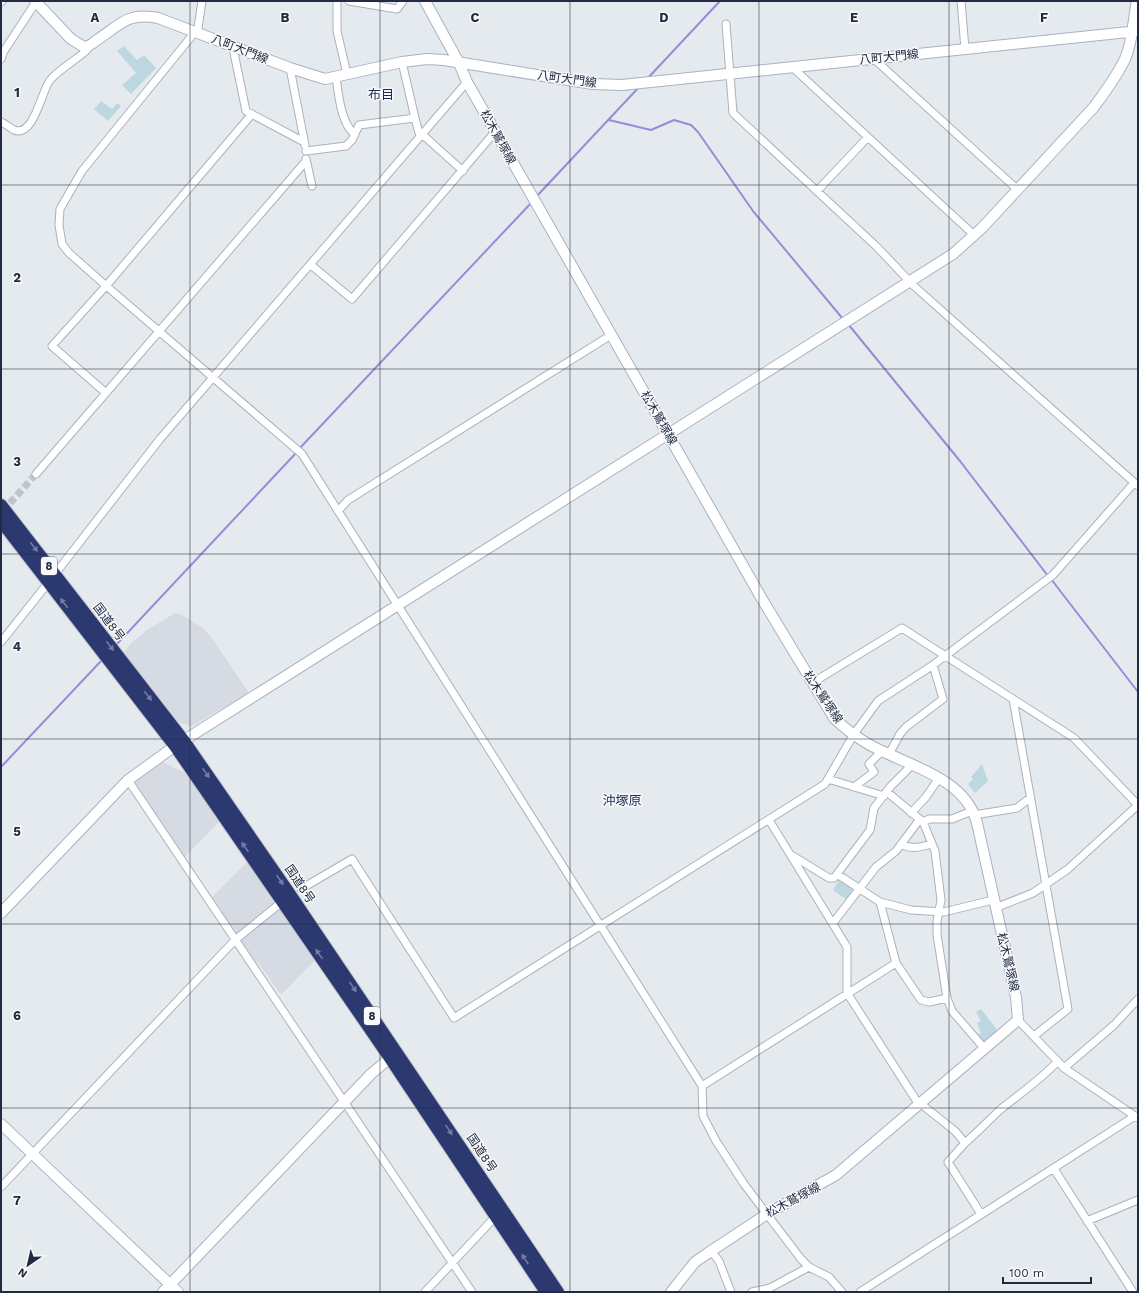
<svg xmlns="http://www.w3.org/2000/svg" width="1139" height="1293" font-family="'Work Sans','Noto Sans JP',sans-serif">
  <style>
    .built { fill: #d6dbe3 }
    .green { fill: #bdd7e1 }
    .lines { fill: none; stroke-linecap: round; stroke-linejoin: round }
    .stream { stroke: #988bd7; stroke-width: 2 }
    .street-tunnel { stroke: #bec4cd; stroke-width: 7; stroke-dasharray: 7 3.5; stroke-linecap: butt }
    .street-casing { stroke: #abb1bb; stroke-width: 9 }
    .secondary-casing { stroke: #a9b1c2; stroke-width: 12 }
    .highway-casing { stroke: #c1c4ca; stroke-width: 14 }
    .street { stroke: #fff; stroke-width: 7 }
    .secondary { stroke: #fff; stroke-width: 10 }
    .highway { stroke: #2c3971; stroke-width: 12 }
    .oneway { fill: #737ca1 }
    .grid { fill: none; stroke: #232b43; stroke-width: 1; stroke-opacity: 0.55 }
    .labels { text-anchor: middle; stroke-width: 3; stroke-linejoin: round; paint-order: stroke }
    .shield { fill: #f7f9fb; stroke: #63697a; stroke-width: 1 }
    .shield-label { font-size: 11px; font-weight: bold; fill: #232b43 }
    .street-label { font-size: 12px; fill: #232b43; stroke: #f7f9fb }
    .neighbourhood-label { font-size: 13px; fill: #1d2a57; stroke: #f7f9fb }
    .grid-label { font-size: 13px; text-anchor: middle; font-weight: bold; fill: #232b43; stroke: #f7f9fb; stroke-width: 3; stroke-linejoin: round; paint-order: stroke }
  </style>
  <rect width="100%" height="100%" fill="#e5eaef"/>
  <path class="built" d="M175 613 180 614 203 628 212 638 249 693 192 726 176 722 123 653 132 642 147 630Z
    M163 762 185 773 220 821 185 857 134 783Z
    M247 862 276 903 237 936 221 916 222 911 212 897Z
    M279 906 315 960 281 995 257 961 254 963 239 941Z"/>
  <path class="green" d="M124 46 137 60 144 55 156 68 131 94 122 85 136 73 117 51Z
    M101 101 112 109 117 103 121 106 108 121 94 109Z
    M982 764 988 781 975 793 968 784 973 779 971 777Z
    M839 880 855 889 847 900 833 890Z
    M981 1009 998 1031 983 1043 977 1035 981 1033 977 1023 981 1021 976 1012Z"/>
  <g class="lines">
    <path class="stream" d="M647 79 720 1
      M609 120 651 130 674 120 691 125 698 132 753 211 843 319
      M536 197 640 86
      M848 324 960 461 1048 576
      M299 449 532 202
      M1051 579 1138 692
      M116 645 296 453
      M1 767 102 660"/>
    <path class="street-tunnel" d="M3 511 36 474"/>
    <g class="street-casing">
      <path id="street" d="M202 1 198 28 195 32 82 171 60 209 59 225 62 244 69 253 104 284 302 454 702 1086 703 1116 716 1141 744 1184 801 1259 809 1267 829 1277 842 1292
        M337 1V31L347 74
        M349 1 397 9 403 1
        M961 1 965 49
        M1 2 2 1
        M726 24 733 113 877 247 914 286 1138 486
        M236 46 234 53 246 111 304 142
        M1 59 4 51 36 2
        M874 59 1018 190
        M792 67 974 235
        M290 68 305 145
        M336 76C338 92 341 125 355 134
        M415 118 419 133 422 136
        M1 122C6 124 10 128 14 130 35 138 42 87 51 79 61 68 76 60 87 50V47
        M423 135 463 171
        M306 151 346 146 352 140 359 125 415 118 402 62
        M306 159 312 186
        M817 191 868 137
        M311 265 352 299 495 132
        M106 393 52 346 106 286 252 114
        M36 474 306 161
        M338 511 348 500 611 335
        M55 574 160 439 467 82
        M1 642 48 583
        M944 655 1074 738 1138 805
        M812 683 902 628 944 655
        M1013 699 1068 1009 1034 1036
        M889 754 900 734 906 727 943 699 933 665
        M828 779 884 796
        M128 780 472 1292
        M854 787 874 772 869 764 882 751
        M887 792 923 822 935 851 941 900 937 921V935L947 998 952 1011 984 1048
        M911 813 926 797 939 778
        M974 815 1017 808 1030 798
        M769 820 847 947V993L916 1100 955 1131 965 1143C978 1132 989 1120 1001 1109 1021 1093 1040 1080 1058 1061
        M923 822 929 819H952L972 811
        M901 844C911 850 920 847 931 844
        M793 856 829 878H834L870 830 874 808 891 786 912 765
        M837 874 880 902 911 910 944 912 993 900
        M301 889 352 859 454 1018 825 784 854 734 878 701 933 665 1053 575 1134 483
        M880 902 896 963 921 1000 929 1002 947 998
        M995 908 1033 893 1068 869 1138 805
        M833 923 876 867 896 851 920 819
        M1018 1020 1064 1068 1138 1118
        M1064 1068 1114 1025 1138 999
        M702 1086 896 963
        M965 1143 948 1162 981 1214
        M1054 1169 1133 1292
        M1 1187 235 940 277 906
        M1087 1221 1138 1200
        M711 1251 719 1261 731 1292
        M425 1292 496 1216
        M752 1292 770 1288 809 1267
        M860 1292 1135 1116"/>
    </g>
    <g class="secondary-casing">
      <path id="secondary" d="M35 1 71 39 84 47C89 47 93 43 97 40 121 24 128 12 158 18L290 68 325 79 402 62 427 59 444 60 593 84 622 85 1138 31
        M425 1 459 63 467 82 762 599 834 718C847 731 866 744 882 751 917 768 966 781 977 823L1016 997 1018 1020 836 1175 767 1214 711 1251 695 1262 671 1292
        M1 913 128 780 175 746 953 254 982 228 1094 107C1105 92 1117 76 1125 59 1133 41 1133 20 1137 1
        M1 1124 178 1292
        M163 1292 371 1074 390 1058"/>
    </g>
    <g class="highway-casing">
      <path id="highway" d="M1 505 184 741 287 890 558 1292
        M1 521 175 746 390 1058 546 1292"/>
    </g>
    <use href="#street" class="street"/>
    <use href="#secondary" class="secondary"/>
    <use href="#highway" class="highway"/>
  </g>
  <defs><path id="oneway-solid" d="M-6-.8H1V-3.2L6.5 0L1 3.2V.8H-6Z"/></defs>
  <g class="oneway">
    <use href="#oneway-solid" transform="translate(34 547) rotate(52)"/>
    <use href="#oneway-solid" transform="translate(64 603) rotate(-128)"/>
    <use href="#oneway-solid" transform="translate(110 646) rotate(53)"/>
    <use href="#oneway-solid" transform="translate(148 696) rotate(52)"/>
    <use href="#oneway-solid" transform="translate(206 773) rotate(55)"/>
    <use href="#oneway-solid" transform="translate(245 847) rotate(-125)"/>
    <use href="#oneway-solid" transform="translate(280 880) rotate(55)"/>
    <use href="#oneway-solid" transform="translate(319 954) rotate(-125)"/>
    <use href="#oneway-solid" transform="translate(353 987) rotate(56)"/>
    <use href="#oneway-solid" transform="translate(449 1130) rotate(56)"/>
    <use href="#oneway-solid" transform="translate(525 1259) rotate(-123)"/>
  </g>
  <path class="grid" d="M190 1V1292M380 1V1292M570 1V1292M759 1V1292M949 1V1292M1 185H1138M1 369H1138M1 554H1138M1 739H1138M1 924H1138M1 1108H1138"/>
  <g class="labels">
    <g class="shield">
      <rect x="41" y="557" width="16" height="18" rx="3"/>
      <rect x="364" y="1007" width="16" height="18" rx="3"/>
    </g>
    <g class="shield-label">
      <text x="49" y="570">8</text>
      <text x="372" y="1020">8</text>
    </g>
    <g class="street-label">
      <text transform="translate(240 49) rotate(21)" y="4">八町大門線</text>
      <text transform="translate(889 57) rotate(-6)" y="4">八町大門線</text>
      <text transform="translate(567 79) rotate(8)" y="4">八町大門線</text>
      <text transform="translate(498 137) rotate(61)" y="4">松木鷲塚線</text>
      <text transform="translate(659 418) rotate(60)" y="4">松木鷲塚線</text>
      <text transform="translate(109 622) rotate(53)" y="4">国道8号</text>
      <text transform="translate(823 697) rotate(56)" y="4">松木鷲塚線</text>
      <text transform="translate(300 884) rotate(56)" y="4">国道8号</text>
      <text transform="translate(1008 962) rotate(77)" y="4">松木鷲塚線</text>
      <text transform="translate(482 1153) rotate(56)" y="4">国道8号</text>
      <text transform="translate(793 1200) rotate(-28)" y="4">松木鷲塚線</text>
    </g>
    <g class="neighbourhood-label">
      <text x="381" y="99">布目</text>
      <text x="622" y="805">沖塚原</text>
    </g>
  </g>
  <g class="grid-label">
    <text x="95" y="22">A</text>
    <text x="285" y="22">B</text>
    <text x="475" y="22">C</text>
    <text x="664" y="22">D</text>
    <text x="854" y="22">E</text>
    <text x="1044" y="22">F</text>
    <text x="17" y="97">1</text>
    <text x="17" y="282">2</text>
    <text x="17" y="466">3</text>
    <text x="17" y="651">4</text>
    <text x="17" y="836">5</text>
    <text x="17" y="1020">6</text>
    <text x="17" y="1205">7</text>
  </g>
  <rect width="1139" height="1293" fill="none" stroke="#232b43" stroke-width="4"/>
  <g transform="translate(28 1265) rotate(214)" stroke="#f7f9fb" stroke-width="3" paint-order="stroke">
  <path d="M0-3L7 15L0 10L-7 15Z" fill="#232b43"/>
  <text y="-6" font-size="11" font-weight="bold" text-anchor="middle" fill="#232b43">N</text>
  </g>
  <path d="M1003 1277v6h88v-6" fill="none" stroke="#232b43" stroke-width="2"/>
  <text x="1009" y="1277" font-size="12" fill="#232b43" stroke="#f7f9fb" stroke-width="3" paint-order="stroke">100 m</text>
</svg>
